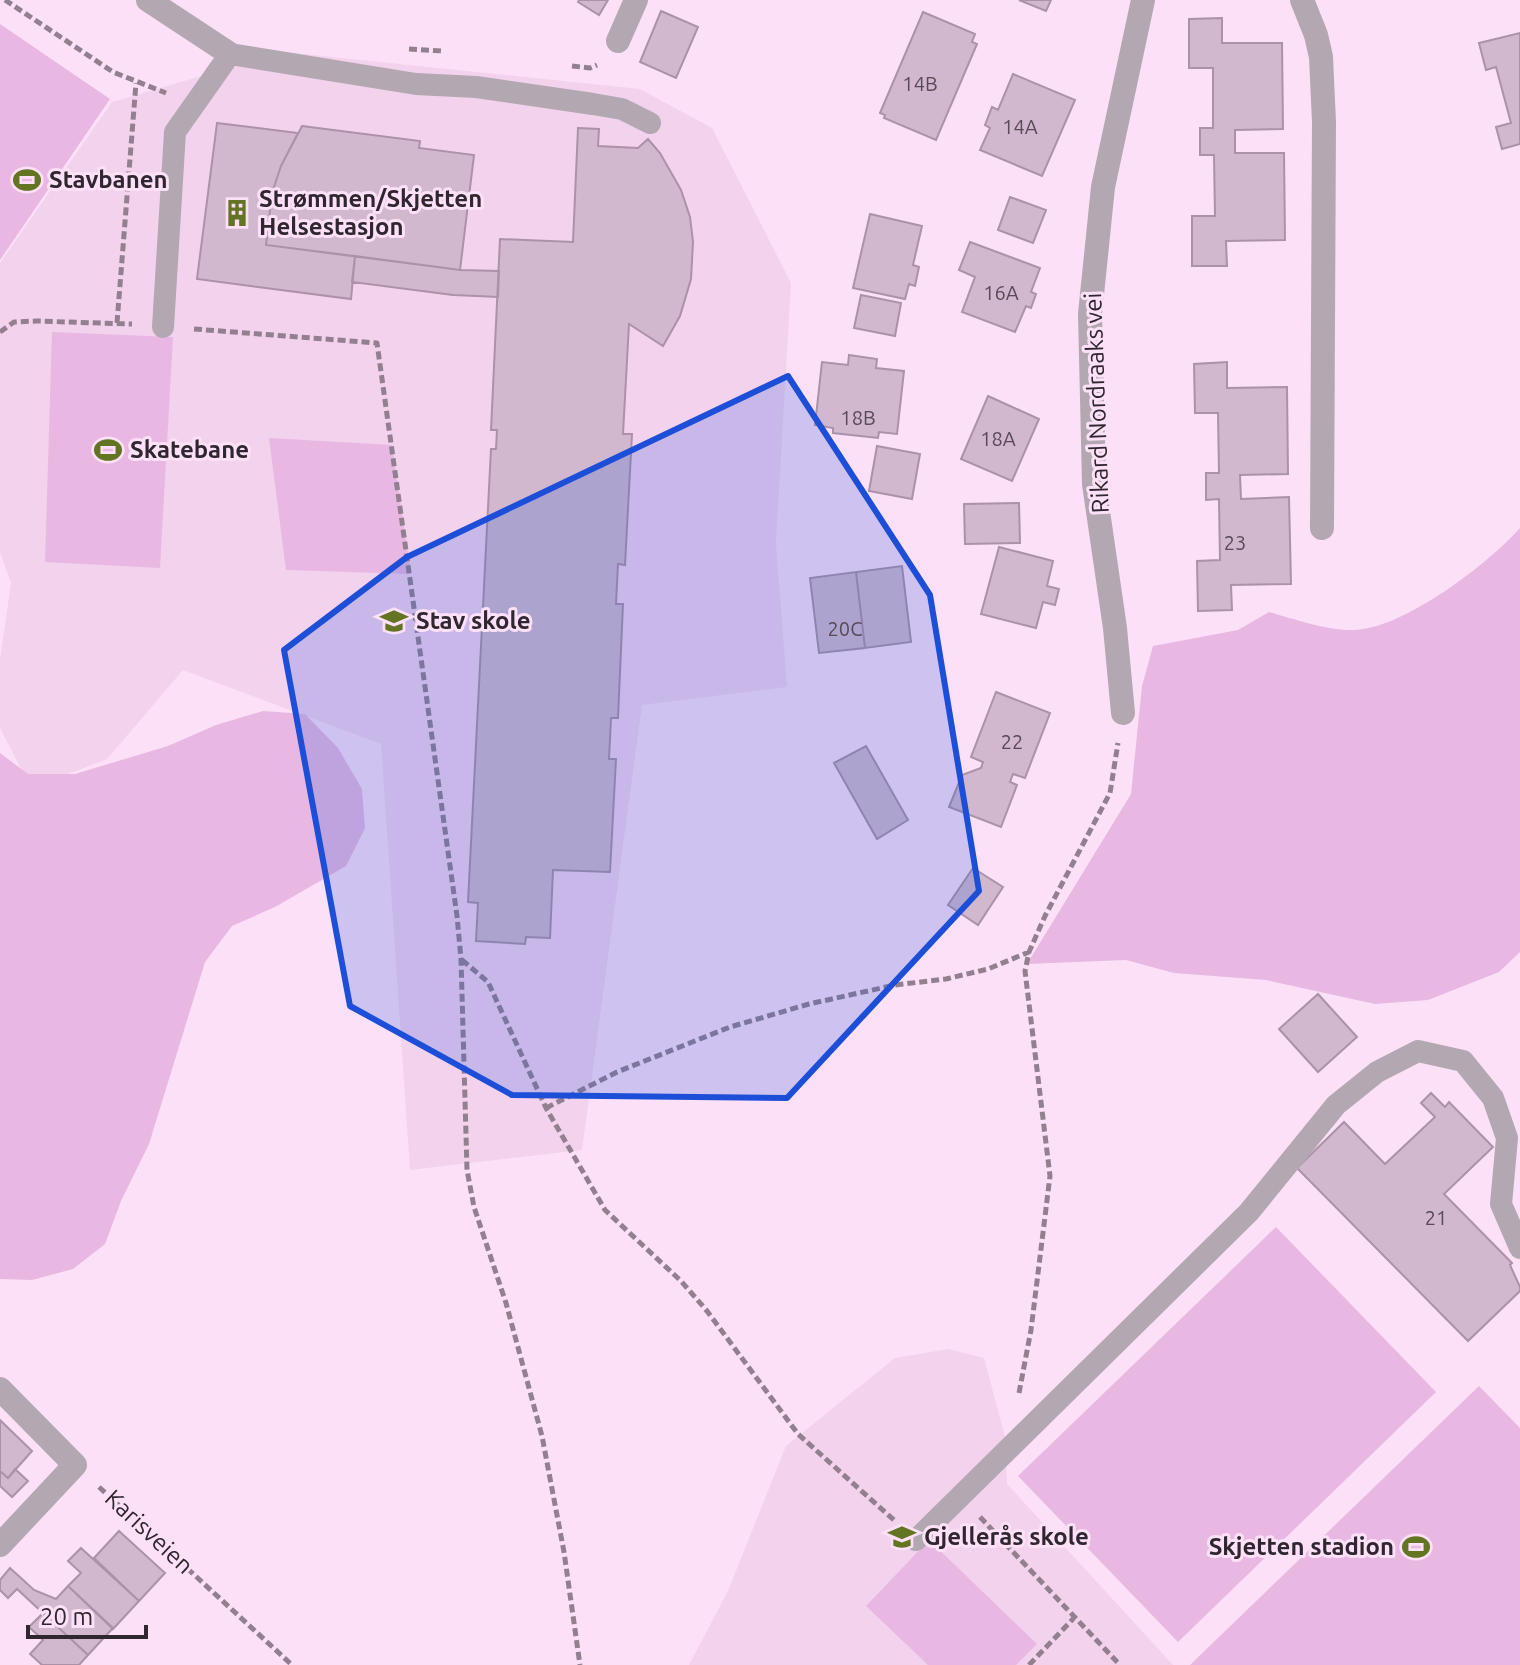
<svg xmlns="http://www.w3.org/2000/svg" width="1520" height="1665" font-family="Ubuntu,sans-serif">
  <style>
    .built { fill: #f3d2ee }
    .green { fill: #e8b8e2 }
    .building { fill: #d1b8ce; stroke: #ab92a8; stroke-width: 2 }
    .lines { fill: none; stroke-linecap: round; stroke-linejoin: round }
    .path { stroke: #928090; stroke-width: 5; stroke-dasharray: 8 4; stroke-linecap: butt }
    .service { stroke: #b3a8b1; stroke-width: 22 }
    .minor { stroke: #b3a8b1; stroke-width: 24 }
    .marked { fill: #1d4ed8; fill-opacity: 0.2; stroke: #1d4ed8; stroke-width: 6; stroke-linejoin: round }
    .labels { text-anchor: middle; stroke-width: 6; stroke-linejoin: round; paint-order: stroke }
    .number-label { font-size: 20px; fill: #584a57 }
    .poi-label { font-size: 24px; font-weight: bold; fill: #30262f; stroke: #fbe0f7; text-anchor: start }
    .street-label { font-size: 24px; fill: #30262f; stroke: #fbe0f7 }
  </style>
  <rect width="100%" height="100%" fill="#fbe0f7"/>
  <path class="built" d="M284 52 640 89 712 128 791 283 776 543 787 687 642 705 582 1150 410 1170 381 744 183 670 107 759 31 788 0 728V660L11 583 0 552V263L112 102Z
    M948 1349 984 1358 1005 1437 1007 1484 1173 1665H689L728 1591 786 1446 895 1358Z"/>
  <path class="green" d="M0 24 110 99 0 260Z
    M52 332 173 337 160 568 45 562Z
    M269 438 392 445 411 574 286 570Z
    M1520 528V952L1499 972 1428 1000 1375 1004 1266 980 1174 973 1126 960 1027 964 1131 794 1142 686 1153 646 1238 630 1269 612C1294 619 1328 631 1354 630 1403 629 1488 564 1520 528Z
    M263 711 305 714 338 748 362 789 365 828 346 866 275 907 232 926 205 962 149 1144 121 1201 105 1244 73 1269 32 1280 0 1279V753L28 774H75L168 746 216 725Z
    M1276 1227 1436 1392 1178 1642 1018 1476Z
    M1479 1386 1520 1428V1665H1190Z
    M929 1540 1037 1644 1016 1665H928L866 1606Z"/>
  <path class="building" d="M579 0H608L599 15 578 2Z
    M1019 0H1051L1046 11Z
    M661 11 698 27 676 78 640 62Z
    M923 12 975 34 972 42 977 44 936 140 884 118 885 115 880 113Z
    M1222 18V43H1282L1283 129 1235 130V153H1284L1285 240 1226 241 1227 266H1192V216H1215L1214 155H1200V128H1213V68H1189V19Z
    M1520 33V144L1502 149 1496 127 1511 123 1496 67 1486 70 1479 43Z
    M1013 74 1075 100 1042 176 980 150 990 128 985 125 992 107 998 110Z
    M217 123 298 133 281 166 272 193 266 245 355 256 351 299 197 279Z
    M302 126 420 141 419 148 474 155 460 270 266 245 272 193 281 166Z
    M578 128 599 129 598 146 638 148 648 139 660 153 681 190 690 217 693 242 691 279 680 316 663 346 629 324 623 434H632L625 565 618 564 616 604H623L618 718H611L609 759H616L610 872 553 870 550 938 526 937 525 944 476 941 478 903 468 902 491 449H496L497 430H491L500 239 573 242Z
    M1010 197 1046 210 1033 243 998 230Z
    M870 214 922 226 913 265 919 267 915 286 909 284 905 299 853 288Z
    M970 242 1040 268 1031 292 1036 294 1031 308 1026 306 1015 332 962 312 975 277 959 270Z
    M355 256 460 270 499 271 498 297 453 295 352 282Z
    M861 295 901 303 895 336 854 328Z
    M849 355 877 359 876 368 904 371 897 434 879 432 878 438 833 433V428L815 425 822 362 848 365Z
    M1227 362V388L1287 387 1288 474 1240 475 1241 499 1289 497 1291 584 1231 585 1232 610 1198 611 1197 561 1220 560 1219 499 1206 500V473H1219L1218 413H1195L1194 364Z
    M988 396 1039 419 1012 481 961 459Z
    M877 446 920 454 912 499 869 491Z
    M1019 503 1020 543 965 544 964 504Z
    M999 547 1053 561 1047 586 1059 589 1055 605 1043 602 1036 628 981 614Z
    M902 566 911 642 865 648 856 572Z
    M856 572 865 648 819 653 810 578Z
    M996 692 1050 713 1025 778 1013 774 1010 782 1017 785 1001 827 949 807 962 775 981 768 983 762 971 757Z
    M866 746 908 820 877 839 834 763Z
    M973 868 1003 887 978 925 948 905Z
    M1318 994 1357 1037 1318 1072 1279 1029Z
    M1431 1093 1445 1107 1449 1102 1493 1147 1444 1194 1512 1263 1510 1265 1520 1287V1291L1468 1341 1297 1168 1344 1122 1385 1164 1435 1117 1421 1103Z
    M0 1420 32 1451 8 1478 0 1471Z
    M15 1469 28 1481 12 1497 0 1486V1471L8 1478Z
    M119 1531 165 1573 139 1601 94 1558Z
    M81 1548 139 1601 113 1629 68 1586 81 1573 68 1561Z
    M10 1568 34 1590 56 1599 68 1586 113 1628 88 1655 17 1589 8 1598 0 1590V1580Z
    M43 1613 88 1655 79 1665H42L30 1654 43 1640 29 1627Z"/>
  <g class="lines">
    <path class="path" d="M5 0 113 72 166 93
      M409 49 443 51
      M572 66 590 68 597 65
      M117 323 136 83
      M194 329 377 343 457 916 461 959 467 1170 474 1207 506 1303 542 1436 564 1552 580 1665
      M0 332 14 322 37 321 132 324
      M462 960 488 982 546 1108 605 1210 681 1281 707 1311 798 1434 895 1521
      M546 1108 617 1072 730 1027 809 1004 895 985 946 979 988 969 1029 952
      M1019 1393 1031 1330 1050 1176 1025 971 1029 952 1045 916 1110 793 1118 743
      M99 1487 292 1665
      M980 1517 1120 1665
      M1029 1665 1073 1619"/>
    <path class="service" d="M163 327 175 132 230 54 416 84 476 87 593 104 622 109 650 123
      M916 1540 1249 1212 1336 1105 1377 1072 1418 1051 1463 1061 1493 1098 1507 1138 1501 1204 1520 1248"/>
    <path class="minor" d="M148 0 230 54
      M1302 0 1316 35 1321 57 1324 122 1322 528
      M618 41 636 0
      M1123 713 1115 628 1094 484 1090 314 1103 187 1143 0
      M0 1389 75 1465 0 1545"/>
  </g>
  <path class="marked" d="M788 376 930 595 979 891 787 1098 512 1095 350 1006 284 650 407 557Z"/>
  <defs>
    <g id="stadium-bare" transform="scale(2.16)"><path d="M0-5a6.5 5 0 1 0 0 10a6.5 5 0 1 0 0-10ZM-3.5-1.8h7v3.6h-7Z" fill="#637422" stroke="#fbe0f7" stroke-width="2.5" paint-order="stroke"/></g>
    <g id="building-bare" transform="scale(2.16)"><path d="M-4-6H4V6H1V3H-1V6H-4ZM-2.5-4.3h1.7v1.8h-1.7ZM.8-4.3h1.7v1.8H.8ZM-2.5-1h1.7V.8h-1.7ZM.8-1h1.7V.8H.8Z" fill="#637422" stroke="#fbe0f7" stroke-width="2.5" paint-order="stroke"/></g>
    <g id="school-bare" transform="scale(2.16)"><path d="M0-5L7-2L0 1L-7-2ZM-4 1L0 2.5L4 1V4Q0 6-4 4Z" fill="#637422" stroke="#fbe0f7" stroke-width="2.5" paint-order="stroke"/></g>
  </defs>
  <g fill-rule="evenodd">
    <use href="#stadium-bare" x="27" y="180"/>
    <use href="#building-bare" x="237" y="213"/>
    <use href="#stadium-bare" x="108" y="450"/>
    <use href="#school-bare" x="394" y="621"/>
    <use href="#school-bare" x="902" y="1537"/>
    <use href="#stadium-bare" x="1416" y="1547"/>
  </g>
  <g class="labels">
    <g class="number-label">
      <text x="920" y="91">14B</text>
      <text x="1020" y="134">14A</text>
      <text x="1001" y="300">16A</text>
      <text x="858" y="425">18B</text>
      <text x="998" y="446">18A</text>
      <text x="1235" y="550">23</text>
      <text x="845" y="636">20C</text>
      <text x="1012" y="749">22</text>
      <text x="1436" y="1225">21</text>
    </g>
    <g class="poi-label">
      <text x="49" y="188">Stavbanen</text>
      <text x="259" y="207">Strømmen/Skjetten<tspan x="259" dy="28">Helsestasjon</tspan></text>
      <text x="130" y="458">Skatebane</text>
      <text x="416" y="629">Stav skole</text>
      <text x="924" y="1545">Gjellerås skole</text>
      <text x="1394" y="1555" text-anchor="end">Skjetten stadion</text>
    </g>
    <g class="street-label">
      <text transform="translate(1097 403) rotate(-92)" y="8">Rikard Nordraaks vei</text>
      <text transform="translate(149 1532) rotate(43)" y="8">Karisveien</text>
    </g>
  </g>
  <path d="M28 1625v12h118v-12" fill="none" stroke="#30262f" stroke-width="4"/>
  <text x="40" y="1625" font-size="24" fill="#30262f" stroke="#fbe0f7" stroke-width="6" paint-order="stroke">20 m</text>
</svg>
